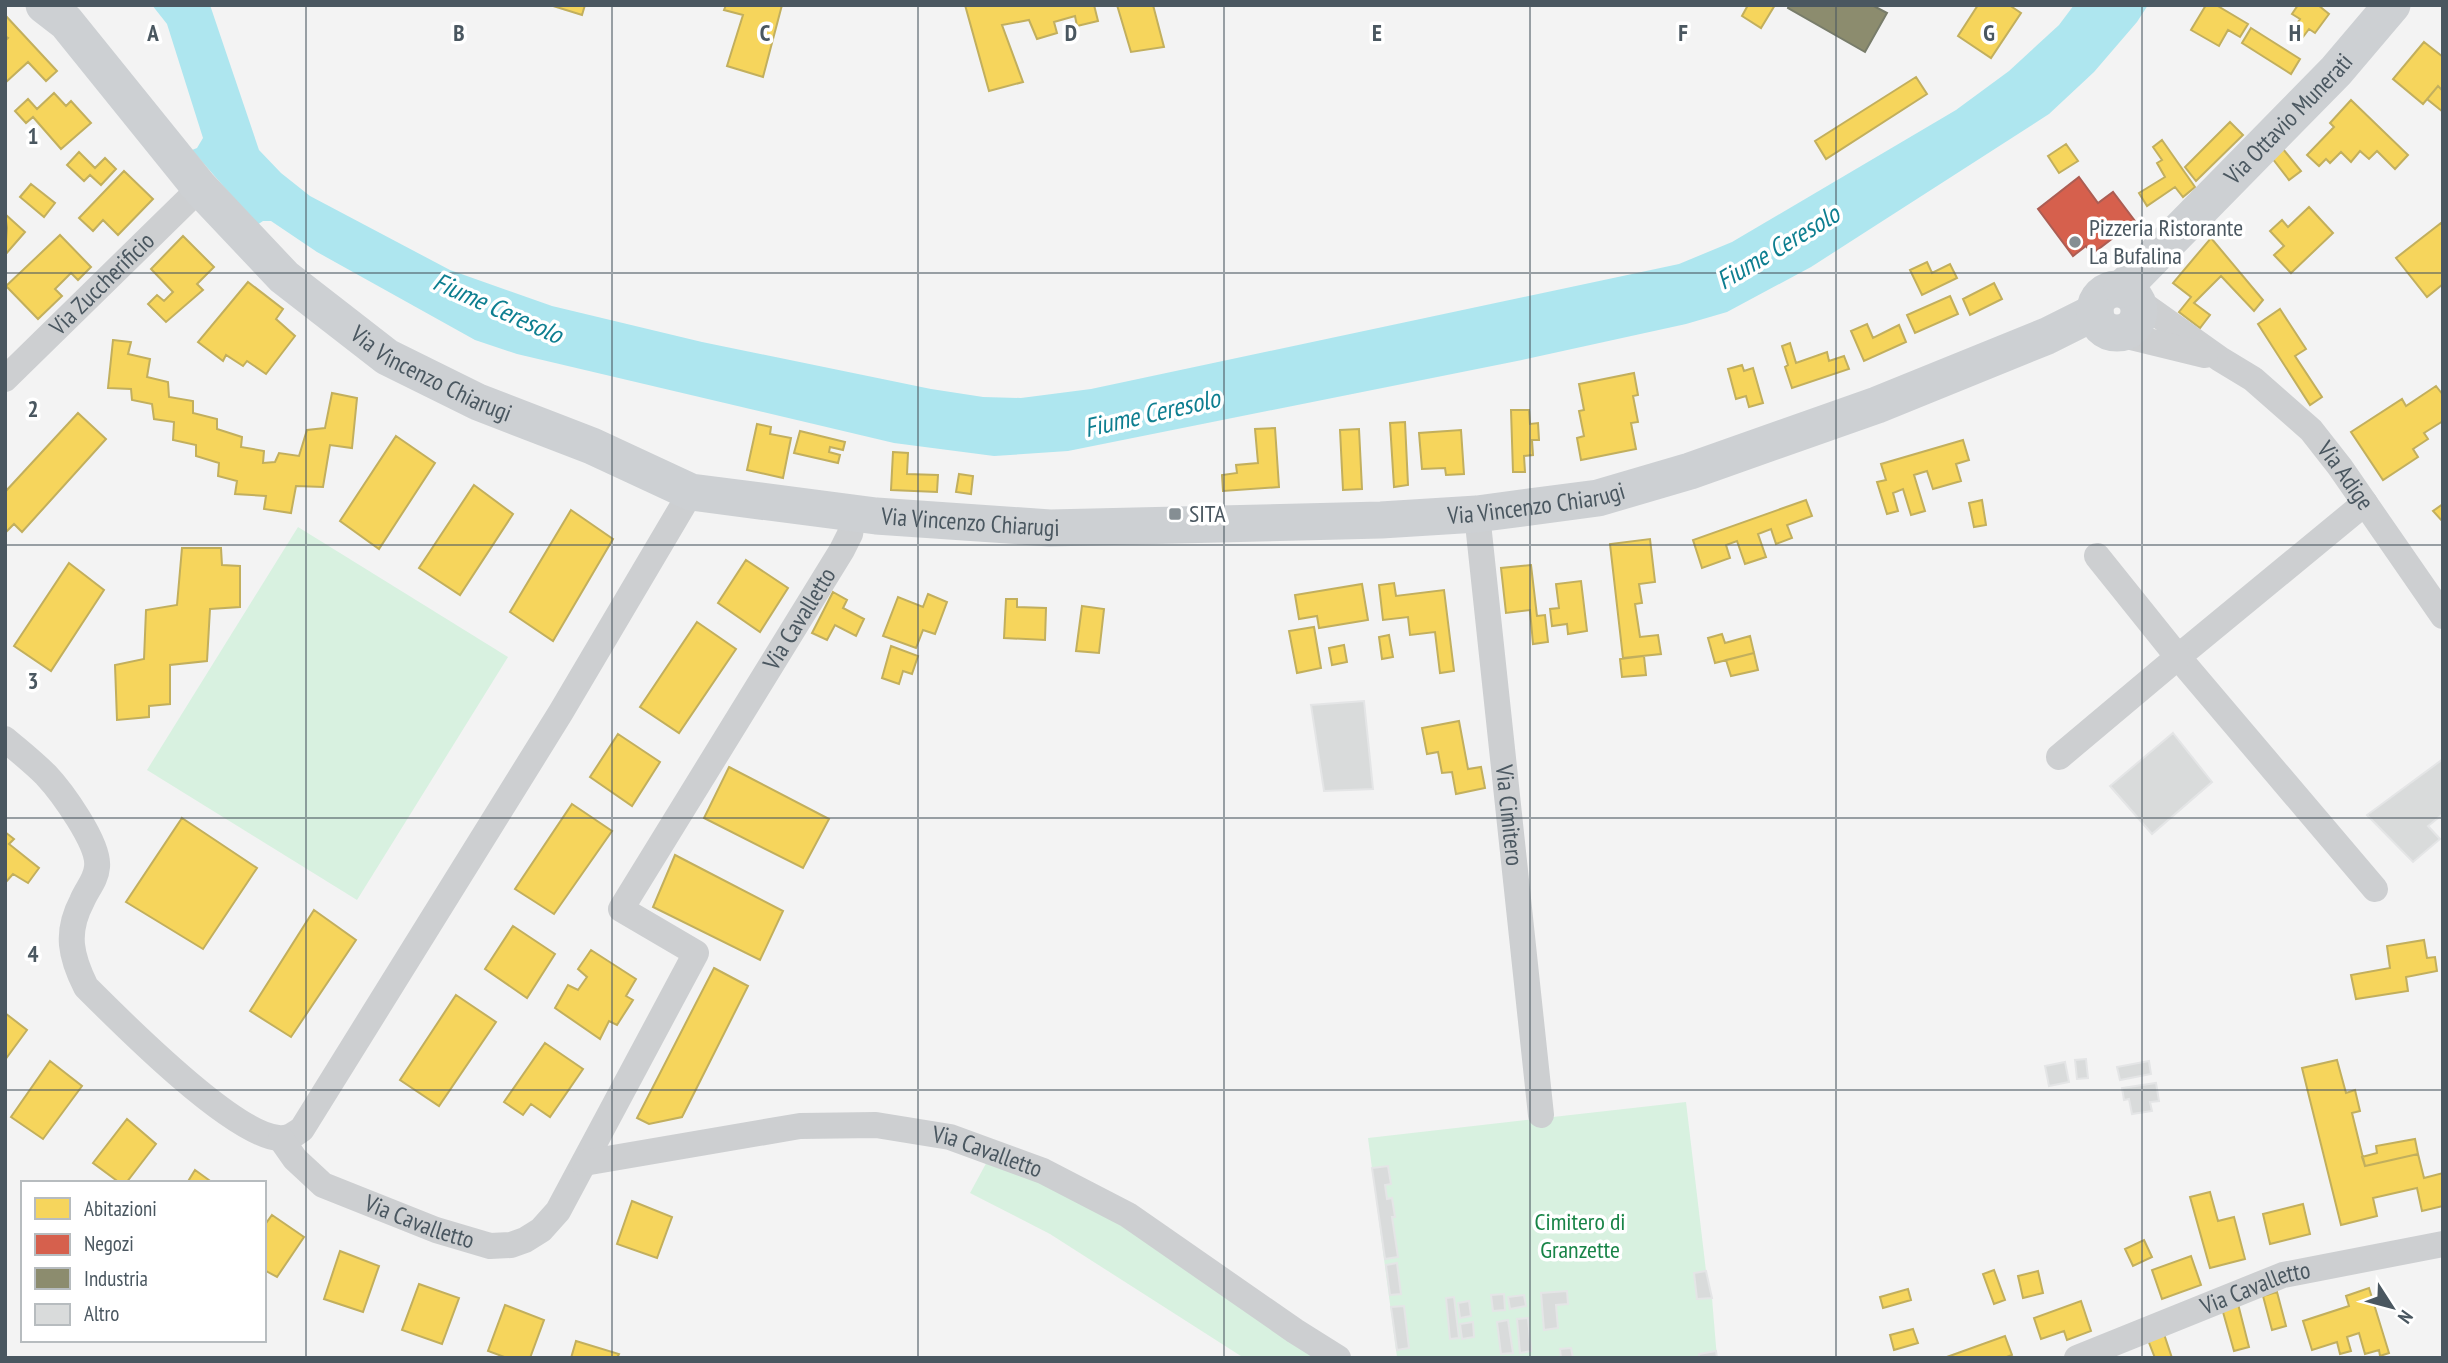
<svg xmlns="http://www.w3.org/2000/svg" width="2448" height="1363" font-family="'PT Sans Narrow',sans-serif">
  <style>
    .green { fill: #d8f1e0 }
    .water { fill: #aee6ef }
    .homes { fill: #f6d55c; stroke: #c2af5d; stroke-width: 2 }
    .shops { fill: #d6604d; stroke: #ac5d53; stroke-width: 2 }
    .industry { fill: #8c8c6e; stroke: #787c6a; stroke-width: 2 }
    .building { fill: #d9dbdb; stroke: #e4e5e6; stroke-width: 2 }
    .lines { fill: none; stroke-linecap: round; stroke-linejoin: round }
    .street { stroke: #cdcfd1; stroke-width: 26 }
    .secondary { stroke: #cdd0d3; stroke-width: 37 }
    .grid { fill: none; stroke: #4a5760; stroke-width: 2; stroke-opacity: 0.55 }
    .poi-dot { fill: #858e93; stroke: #fff; stroke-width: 2.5 }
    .labels { text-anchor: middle; stroke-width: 7; stroke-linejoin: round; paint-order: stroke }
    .street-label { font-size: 24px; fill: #4a5760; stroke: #fff }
    .poi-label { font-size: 24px; fill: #4a5760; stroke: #fff; text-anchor: start }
    .park-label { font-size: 24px; fill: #188447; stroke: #fff }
    .water-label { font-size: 26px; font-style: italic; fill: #0d7e90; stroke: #fff }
    .grid-label { font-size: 23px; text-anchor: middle; font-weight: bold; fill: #4a5760; stroke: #fff; stroke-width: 7; stroke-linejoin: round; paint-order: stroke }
  </style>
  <rect width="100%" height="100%" fill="#f3f3f3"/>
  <path class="green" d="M298 527 508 657 357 900 147 770Z
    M1686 1102 1706 1271 1712 1298 1717 1358 1397 1357 1368 1138Z
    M989 1158 1067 1189 1343 1358H1244L1050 1234 970 1193Z"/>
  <path class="water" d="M152 5H210L259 150 281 173 310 196 450 270 552 306 702 342 931 389 983 397 1021 398 1091 389 1679 264 1732 242 1956 110 2009 71 2059 25 2074 5H2148L2137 22 2094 72 2049 114 1811 267 1727 312 1686 324 1522 360 1068 451 994 456 894 443 517 354 475 340 317 252 271 221H263L257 225 192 150 197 148 203 138 167 24Z"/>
  <path class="homes" d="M550 5H585L582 15Z
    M726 5H782L763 77 727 66 743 15 724 10Z
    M965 5H1094L1098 21 1077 26 1075 16 1054 22 1057 33 1037 39 1029 20 1002 25 1023 82 989 91Z
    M1117 5H1153L1164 47 1131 52Z
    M1748 5H1775L1761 28 1742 16Z
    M1978 5H2009L2021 13 1991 58 1958 36Z
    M2206 5H2216L2248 24 2240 37 2228 30 2219 46 2191 30Z
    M2298 5H2318L2329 14 2315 33 2309 29 2300 41 2290 34 2300 19 2292 14Z
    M5 15 57 71 46 81 28 62 5 83V41L8 38 5 36Z
    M2251 28 2300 59 2291 74 2242 43Z
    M2424 42 2443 57V91L2438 86 2423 104 2393 79Z
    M1916 77 1927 94 1826 159 1815 141Z
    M2438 86 2443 91V112L2427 99Z
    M54 93 66 106 71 101 91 123 61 149 33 117 26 123 15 111 28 99 37 109Z
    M2351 100 2408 155 2395 169 2377 151 2369 159 2360 151 2351 162 2341 152 2330 163 2326 159 2319 166 2307 155 2334 127 2330 123Z
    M2230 122 2243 135 2196 181 2185 167Z
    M2162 140 2195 187 2183 197 2175 187 2147 206 2139 193 2165 177 2157 163 2162 160 2153 147Z
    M2066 144 2078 161 2059 173 2048 156Z
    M2283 149 2301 171 2289 180 2272 158Z
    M79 152 95 168 105 158 116 169 101 185 90 175 84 181 67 165Z
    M124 171 153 199 118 235 103 220 93 231 79 218Z
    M31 184 55 203 44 217 20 197Z
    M2309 207 2333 233 2291 273 2274 255 2284 246 2270 231 2282 220 2288 227Z
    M5 214 25 232 5 255 7 228Z
    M2441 223 2443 226V284L2427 297 2396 258Z
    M60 235 91 267 78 280 71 273 55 289 62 296 38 319 6 286Z
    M183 236 214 267 197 284 203 290 166 322 148 304 157 295 164 301 173 292 151 269Z
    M2211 238 2263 300 2254 311 2221 276 2194 303 2210 315 2200 328 2179 312 2191 297 2173 283Z
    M1927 262 1932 273 1950 264 1957 278 1922 295 1910 270Z
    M248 282 283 309 276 319 295 336 266 374 247 361 243 366 226 355 223 361 198 342Z
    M1994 283 2002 299 1970 315 1963 299Z
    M1950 296 1958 314 1915 333 1907 315Z
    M2280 309 2306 349 2295 356 2322 397 2310 405 2258 324Z
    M1867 324 1873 338 1899 325 1906 342 1864 361 1851 331Z
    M113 340 131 342 128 354 150 359 147 377 168 382 169 397 193 401V413L217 419V429L242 437 241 447 264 451 263 463 275 462 279 453 299 456 307 430 325 428 332 393 357 398 352 448 330 445 323 487 296 486 291 513 264 509 266 496 235 494 237 481 218 476 219 463 196 456V445L173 440 174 422 154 419 152 404 132 400 131 389 108 388Z
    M1790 343 1796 363 1827 352 1829 361 1844 356 1849 369 1792 388 1785 367 1788 365 1782 346Z
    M1742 365 1744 371 1753 368 1763 403 1749 407 1746 396 1736 399 1728 369Z
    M1634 373 1638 395 1633 396 1638 422 1631 423 1636 449 1581 460 1577 438 1584 436 1579 411 1584 410 1579 384Z
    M2436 386 2443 395V421L2424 433 2428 439 2413 449 2418 457 2383 480 2351 432 2402 399 2406 406Z
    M1511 410H1529L1530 424 1538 423 1539 440H1532L1533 455 1524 456 1525 472H1513Z
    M78 413 106 439 22 532 14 524 5 533V492Z
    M1405 422 1408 485 1394 487 1390 423Z
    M757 424 771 427 770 434 791 438 783 478 747 470Z
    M1275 428 1279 487 1223 491 1222 475 1237 473 1236 465 1258 463 1255 429Z
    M1359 429 1362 489 1343 490 1340 430Z
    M1461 430 1464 474 1446 475 1445 468 1422 469 1419 433Z
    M800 431 845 442 843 450 830 447 829 452 840 455 838 463 794 453Z
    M396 436 435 463 379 549 340 521Z
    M1963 440 1969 460 1956 464 1961 481 1933 489 1927 471 1914 475 1925 511 1911 515 1903 489 1893 493 1898 511 1887 514 1877 482 1886 480 1881 464Z
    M893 452 908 453 907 474 938 475 937 492 891 490Z
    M959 474 973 476 971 494 956 492Z
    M474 485 513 514 460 595 419 568Z
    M1806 500 1812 516 1787 525 1792 538 1776 544 1771 529 1758 534 1766 557 1745 564 1737 541 1726 545 1730 558 1702 568 1693 540Z
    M1982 500 1986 525 1974 527 1969 503Z
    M2443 504V522L2433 511Z
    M571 510 613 539 553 641 510 612Z
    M1650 539 1655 582 1639 584 1642 603 1635 604 1640 637 1658 635 1661 654 1623 658 1610 544Z
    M182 548H221L222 565 240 566V607L210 609 207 661 170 665V704L149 706V717L117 720 115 665 144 659 146 610 177 605Z
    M746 560 788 588 760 632 718 603Z
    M69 563 104 590 51 671 14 646Z
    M1531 565 1537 616 1545 615 1548 642 1533 644 1530 610 1506 613 1501 568Z
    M1581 581 1587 631 1568 634 1567 624 1552 626 1550 609 1559 608 1556 584Z
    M1394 583 1396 596 1444 590 1454 671 1440 673 1435 632 1410 635 1408 617 1383 620 1379 585Z
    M1362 584 1368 620 1319 628 1317 616 1299 619 1295 595Z
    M833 592 847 600 843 608 864 619 856 636 835 625 827 640 812 633Z
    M928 594 947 602 935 634 923 630 916 648 883 636 898 597 923 607Z
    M1006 599H1017V607L1046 608 1045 640 1004 638Z
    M1082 606 1104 609 1099 653 1076 651Z
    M697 622 736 649 679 733 640 707Z
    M1314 627 1321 668 1297 673 1289 631Z
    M1722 634 1725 643 1750 636 1754 653 1715 663 1708 638Z
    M1389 635 1393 657 1382 659 1379 637Z
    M1344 645 1347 662 1332 665 1329 648Z
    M891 646 918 656 912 674 903 671 899 684 882 678Z
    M1754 653 1758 670 1731 676 1726 660Z
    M1644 656 1646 675 1622 677 1620 659Z
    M1459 721 1468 769 1481 767 1485 788 1456 794 1452 772 1442 773 1438 752 1427 754 1422 728Z
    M618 734 660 762 632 806 590 777Z
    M729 767 829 819 803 868 704 818Z
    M572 804 612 831 554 914 515 889Z
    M182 818 257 868 203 949 126 902Z
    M5 832 14 839 9 844 39 868 28 883 13 874 5 883Z
    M675 855 783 911 760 960 653 907Z
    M314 910 356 940 291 1037 250 1011Z
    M513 926 555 954 527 998 485 969Z
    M2424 940 2427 958 2435 957 2437 971 2406 977 2408 991 2356 999 2351 975 2390 968 2387 946Z
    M591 950 636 979 626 996 633 1000 617 1025 609 1021 600 1039 555 1008 568 985 578 990 587 977 578 969Z
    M714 968 748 986 682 1117 649 1124 637 1118Z
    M456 995 496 1022 439 1106 400 1080Z
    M5 1013 27 1030 5 1060Z
    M545 1043 583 1069 550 1117 531 1104 523 1115 504 1102Z
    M2337 1060 2346 1093 2355 1090 2360 1111 2352 1113 2365 1166 2418 1154 2424 1178 2443 1173V1206L2422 1211 2417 1188 2373 1198 2377 1216 2341 1225 2302 1068Z
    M50 1061 82 1086 43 1139 11 1117Z
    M127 1119 156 1144 126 1183H120L93 1163Z
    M2415 1139 2418 1154 2365 1166 2362 1157 2377 1153 2376 1146Z
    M195 1170 213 1183H187Z
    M2210 1192 2218 1221 2234 1217 2245 1259 2210 1268 2190 1197Z
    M632 1201 672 1217 657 1258 617 1244Z
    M2303 1204 2310 1234 2270 1244 2263 1214Z
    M272 1215 304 1237 277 1277 264 1270V1226Z
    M2144 1240 2152 1257 2133 1266 2125 1249Z
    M340 1251 379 1266 363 1312 324 1299Z
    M2191 1256 2201 1285 2162 1299 2152 1270Z
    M1994 1270 2005 1300 1994 1304 1983 1274Z
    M2038 1271 2043 1293 2023 1298 2018 1276Z
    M419 1284 459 1298 442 1344 402 1330Z
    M2369 1288 2389 1353 2380 1356 2379 1350 2365 1354 2359 1333 2347 1337 2351 1351 2340 1354 2337 1342 2312 1350 2303 1321 2349 1306 2346 1296Z
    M1908 1289 1911 1300 1883 1308 1880 1297Z
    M2277 1292 2286 1326 2272 1330 2263 1296Z
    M2237 1300 2249 1347 2234 1351 2221 1305Z
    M2081 1301 2091 1331 2067 1340 2064 1331 2041 1339 2034 1318Z
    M505 1305 544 1320 530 1358H507L488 1351Z
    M1913 1329 1918 1343 1894 1350 1890 1335Z
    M2164 1334 2172 1358H2155L2148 1340Z
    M2005 1336 2012 1355 2004 1358H1944Z
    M576 1341 619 1354 617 1358H571Z"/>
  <path class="shops" d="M2079 177 2098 203 2113 192 2135 221 2092 254 2086 246 2073 256 2038 209Z"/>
  <path class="industry" d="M1789 5H1872L1887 13 1865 52 1788 8Z"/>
  <path class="building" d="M1364 701 1373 789 1324 791 1311 705Z
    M2173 733 2212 782 2152 834 2110 786Z
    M2443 759V814L2428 826 2440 839 2413 862 2367 815Z
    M2086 1059 2088 1078 2077 1079 2075 1060Z
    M2149 1061 2151 1074 2120 1080 2117 1067Z
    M2065 1062 2069 1082 2049 1086 2045 1066Z
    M2156 1083 2159 1101 2150 1102 2152 1111 2132 1114 2129 1099 2124 1100 2122 1088Z
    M1388 1166 1391 1184 1385 1185 1387 1199 1392 1198 1395 1217H1392L1398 1257 1385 1259 1372 1168Z
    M1397 1263 1401 1294 1390 1295 1386 1265Z
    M1706 1271 1712 1298 1697 1299 1694 1273Z
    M1567 1291 1568 1304 1556 1305 1558 1328 1544 1330 1541 1293Z
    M1504 1294 1505 1310 1493 1311 1491 1295Z
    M1524 1295 1526 1306 1510 1309 1508 1297Z
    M1454 1297 1459 1338 1450 1339 1446 1298Z
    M1469 1301 1471 1316 1460 1318 1458 1303Z
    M1404 1306 1409 1348 1397 1350 1391 1307Z
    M1528 1318 1531 1351 1520 1353 1517 1319Z
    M1508 1320 1513 1353 1501 1354 1497 1322Z
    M1473 1322 1474 1337 1462 1339 1460 1324Z
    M1571 1348 1573 1358H1561L1560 1349Z
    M1716 1351 1717 1358H1699V1354Z"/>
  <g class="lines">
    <g class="street">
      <path id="s1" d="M2137 300 2220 359 2253 379 2311 430 2340 467 2443 616"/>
      <path d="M2115 333 2205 355"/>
      <path id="s2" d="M5 379 200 188"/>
      <path d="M2365 503 2178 657 2375 889"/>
      <path id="s3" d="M1477 514 1541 1115"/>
      <path d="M5 739C19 751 33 762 46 775 61 791 100 844 97 867 96 880 87 889 82 901 65 933 71 957 86 987 123 1024 231 1133 278 1138 288 1139 294 1135 302 1129L561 712 691 492"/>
      <path d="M2059 757 2178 657 2097 556"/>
      <path id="s4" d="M281 1139 295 1159 323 1185 436 1230 490 1246 511 1245 525 1240 541 1230 558 1211 696 953 621 909 842 550 850 534 854 513"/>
      <path id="s5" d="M584 1163 800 1126 876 1125 950 1137 1043 1171 1128 1215 1295 1331 1338 1358"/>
      <path id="s6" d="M2077 1358 2283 1275 2443 1244"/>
    </g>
    <g class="secondary">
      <path id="s7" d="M44 5 66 22 200 188 284 277 387 357 478 402 592 446 691 492 876 516 1050 528 1381 520 1477 514 1598 498 1690 471 1877 405 2047 336 2095 312"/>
      <circle cx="2117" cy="311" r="22"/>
      <path id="s8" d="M2122 289 2336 71 2392 5"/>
    </g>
  </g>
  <path class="grid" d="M306 5V1358M612 5V1358M918 5V1358M1224 5V1358M1530 5V1358M1836 5V1358M2142 5V1358M5 273H2443M5 545H2443M5 818H2443M5 1090H2443"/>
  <g class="poi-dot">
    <circle cx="2075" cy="242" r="7"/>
    <rect x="1168" y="507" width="14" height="14" rx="3.5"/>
  </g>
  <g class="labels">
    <g class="street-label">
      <text dy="8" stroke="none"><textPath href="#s8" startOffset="238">Via Ottavio Munerati</textPath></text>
      <text dy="8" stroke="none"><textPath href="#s2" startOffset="136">Via Zuccherificio</textPath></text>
      <text dy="8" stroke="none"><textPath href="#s7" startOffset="541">Via Vincenzo Chiarugi</textPath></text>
      <text dy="8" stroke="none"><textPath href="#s1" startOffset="275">Via Adige</textPath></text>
      <text dy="8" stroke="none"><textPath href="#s7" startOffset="1675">Via Vincenzo Chiarugi</textPath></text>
      <text dy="8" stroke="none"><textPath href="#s7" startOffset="1108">Via Vincenzo Chiarugi</textPath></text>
      <text dy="8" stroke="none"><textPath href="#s4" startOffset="1041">Via Cavalletto</textPath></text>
      <text dy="8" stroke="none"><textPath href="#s3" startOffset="303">Via Cimitero</textPath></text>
      <text dy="8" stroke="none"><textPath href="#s5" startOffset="410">Via Cavalletto</textPath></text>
      <text dy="8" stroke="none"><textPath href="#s4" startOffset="166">Via Cavalletto</textPath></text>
      <text dy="8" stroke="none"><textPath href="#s6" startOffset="192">Via Cavalletto</textPath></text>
    </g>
    <g class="poi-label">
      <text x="2089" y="236">Pizzeria Ristorante<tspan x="2089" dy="28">La Bufalina</tspan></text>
      <text x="1189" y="522">SITA</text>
    </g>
    <g class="park-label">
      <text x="1580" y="1230">Cimitero di<tspan x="1580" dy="28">Granzette</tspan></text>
    </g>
    <g class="water-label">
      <text transform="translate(1778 247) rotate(-31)" y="9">Fiume Ceresolo</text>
      <text transform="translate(498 308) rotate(24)" y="9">Fiume Ceresolo</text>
      <text transform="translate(1152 413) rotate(-13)" y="9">Fiume Ceresolo</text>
    </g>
  </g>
  <g class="grid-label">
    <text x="153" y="41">A</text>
    <text x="459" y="41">B</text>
    <text x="765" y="41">C</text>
    <text x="1071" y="41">D</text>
    <text x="1377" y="41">E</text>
    <text x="1683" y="41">F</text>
    <text x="1989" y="41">G</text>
    <text x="2295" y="41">H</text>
    <text x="33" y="144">1</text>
    <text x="33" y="417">2</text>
    <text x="33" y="689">3</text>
    <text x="33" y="962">4</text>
  </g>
  <rect width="2448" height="1363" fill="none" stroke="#4a5760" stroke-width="14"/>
  <rect x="21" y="1181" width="245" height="161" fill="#ffffff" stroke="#b7bcbf" stroke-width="2"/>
  <rect x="35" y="1198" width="35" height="21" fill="#f6d55c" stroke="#b7bcbf" stroke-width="2"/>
  <text x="84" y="1216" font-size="21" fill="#4a5760">Abitazioni</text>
  <rect x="35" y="1234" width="35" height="21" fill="#d6604d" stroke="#b7bcbf" stroke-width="2"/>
  <text x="84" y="1251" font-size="21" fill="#4a5760">Negozi</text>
  <rect x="35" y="1268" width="35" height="21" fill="#8c8c6e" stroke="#b7bcbf" stroke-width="2"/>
  <text x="84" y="1286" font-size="21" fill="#4a5760">Industria</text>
  <rect x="35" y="1304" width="35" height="21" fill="#d9dbdb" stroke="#b7bcbf" stroke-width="2"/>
  <text x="84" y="1321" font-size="21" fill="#4a5760">Altro</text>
  <g transform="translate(2392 1307) rotate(126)" stroke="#ffffff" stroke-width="5" paint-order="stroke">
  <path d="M0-5L12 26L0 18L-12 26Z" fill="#4a5760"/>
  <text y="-10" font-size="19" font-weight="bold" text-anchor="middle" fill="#4a5760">N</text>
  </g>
</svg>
